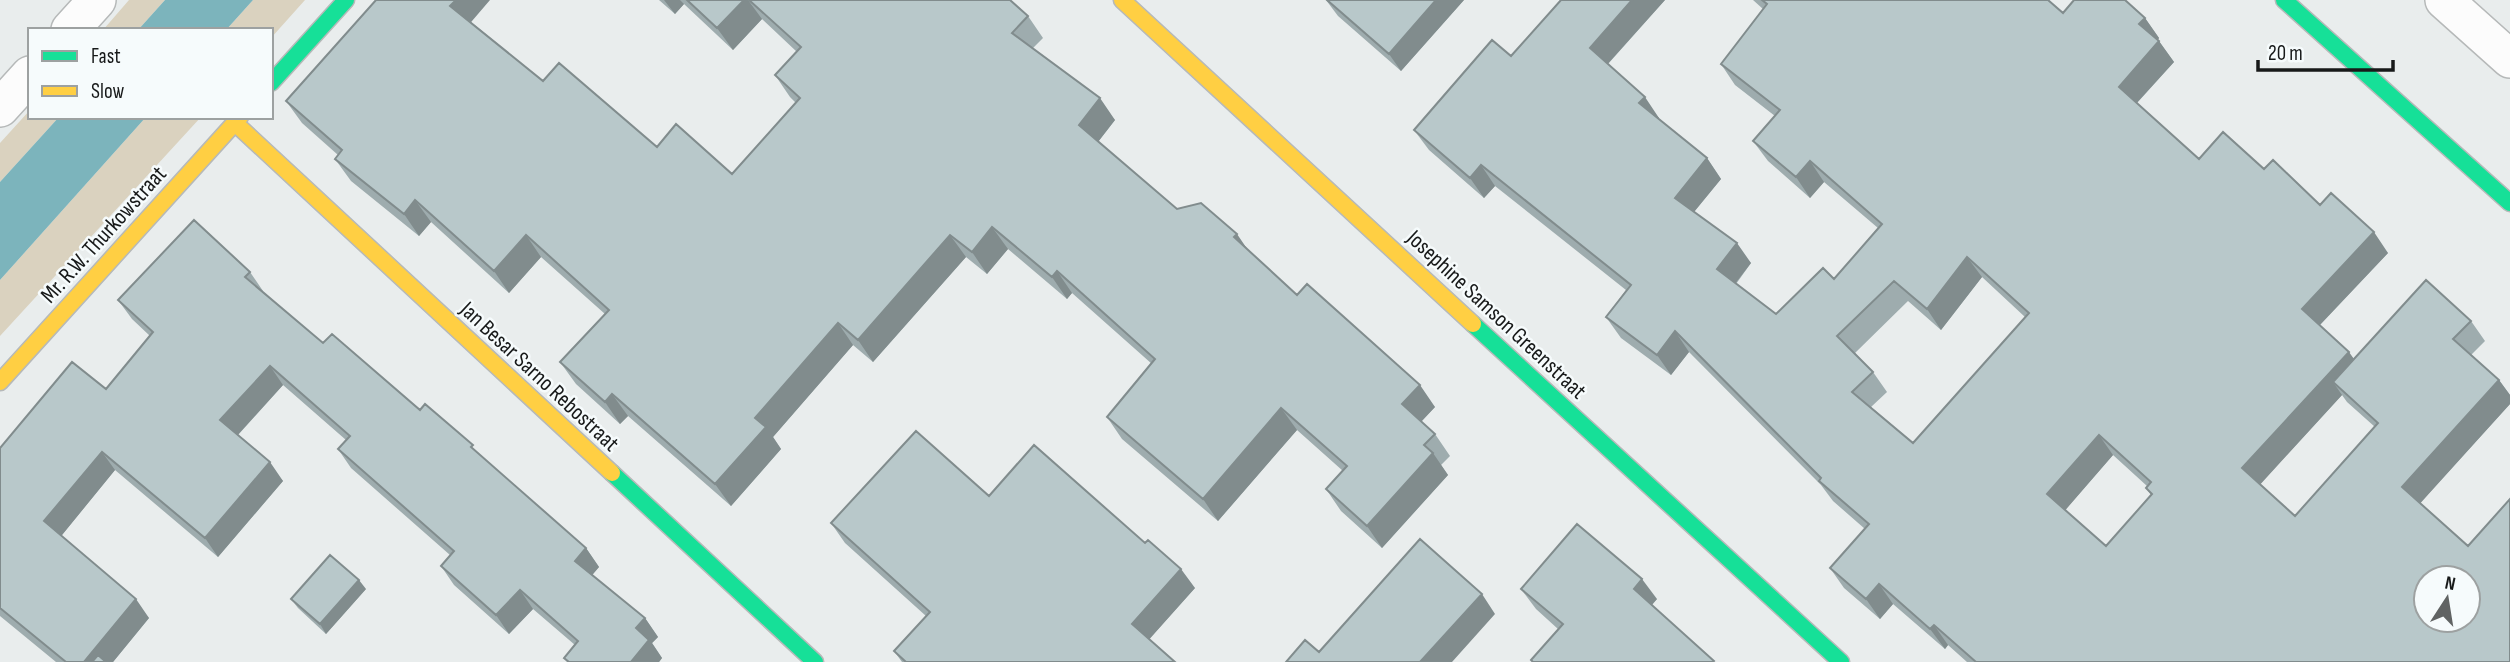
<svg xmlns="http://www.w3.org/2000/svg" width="2510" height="662" font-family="'Sofia Sans Condensed',sans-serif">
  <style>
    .green { fill: #dad2bf }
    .water { fill: #7cb4bc }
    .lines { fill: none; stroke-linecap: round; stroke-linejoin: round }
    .street-casing { stroke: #b6b9b9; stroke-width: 40 }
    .fast-casing { stroke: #b6b9b9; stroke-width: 19 }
    .slow-casing { stroke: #b6b9b9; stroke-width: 19 }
    .street { stroke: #fcfcfc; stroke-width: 37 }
    .fast { stroke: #16e098; stroke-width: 16 }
    .slow { stroke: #ffcf43; stroke-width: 16 }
    .wall { fill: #9eacae; fill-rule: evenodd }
    .shaded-wall { fill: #818c8d }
    .building { fill: #b8c8ca; stroke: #818c8d; stroke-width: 2; fill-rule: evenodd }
    .labels { text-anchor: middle; stroke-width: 5; stroke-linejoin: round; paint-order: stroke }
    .street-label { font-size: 23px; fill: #171919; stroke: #f6fbfc }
  </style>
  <rect width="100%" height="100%" fill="#e9eded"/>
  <path class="green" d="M129 0H165L138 30H103Z
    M253 0H305L271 38V30H226Z
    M30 110V117H59L0 182V143Z
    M146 117H201L0 336V280Z"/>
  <path class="water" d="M165 0H253L226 30H138Z
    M59 117H146L0 280V182Z"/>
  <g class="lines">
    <g class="street-casing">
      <path id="street" d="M2444 0 2510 59
        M70 30 97 0
        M0 108 30 75"/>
    </g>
    <g class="fast-casing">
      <path id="fast" d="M2284 0 2510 203
        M271 83 346 0
        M1473 324 1841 662
        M612 473 815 662"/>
    </g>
    <g class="slow-casing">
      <path id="slow" d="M1122 0 1473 324
        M235 123 612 473
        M0 382 240 117"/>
    </g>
    <use href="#street" class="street"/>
    <use href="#fast" class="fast"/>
    <use href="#slow" class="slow"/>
  </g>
  <path class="wall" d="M659 0H1010L1028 16 1043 38 1033 48 1115 120 1098 142 1177 209 1247 250 1297 295 1435 407 1421 422 1435 434 1450 456 1441 465 1448 475 1382 548 1341 511 1326 489 1343 471 1297 430 1218 521 1122 439 1107 417 1152 364 1072 293 1067 299 1008 249 987 274 966 257 873 362 853 345 773 437 781 449 731 506 628 416 620 424 576 384 560 362 605 314 541 257 509 293 431 222 419 236 351 181 335 159 338 155 302 123 286 101 471 22 543 81 657 147 732 174 796 103 790 97 775 75 797 52 762 19 733 50 684 4 675 14Z
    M1326 0H1464L1401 71 1338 16Z
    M1561 0H1665L1608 64 1659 118 1658 119 1707 158 1721 179 1694 212 1751 263 1736 284 1776 314 1834 279 1878 228 1824 182 1810 198 1768 161 1753 141 1775 116 1735 85 1721 64 1763 9 1753 0H2048L2063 13 2145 18 2159 38 2158 40 2174 62 2137 103 2199 159 2264 169 2320 205 2388 253 2320 325 2354 359 2471 321 2485 341 2471 355 2499 380 2510 395V404L2420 503 2510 662H1967L1948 645 1945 649 1893 604 1880 619 1844 588 1830 568 1865 529 1833 501 1821 485 1689 352 1671 375 1621 338 1606 317 1626 290 1495 186 1484 198 1429 150 1414 130 1511 56ZM1982 277 2025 317 1913 443 1871 407 1887 392 1873 372 1855 353 1908 301 1941 330ZM2342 395 2347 402 2375 427 2295 516 2260 484ZM2113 455 2147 486 2146 488 2151 495 2106 546 2065 510Z
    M250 272 263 291 262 292 323 343 420 410 479 454 586 548 599 567 592 575 645 618 658 637 652 643 662 658 659 662H567L564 658 575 645 533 609 509 634 454 585 441 566 450 555 351 468 338 449 346 440 283 385 238 435 283 481 218 557 115 470 61 536 149 618 113 662H56L0 616V448L106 389 150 336 132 319 118 300Z
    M989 496 1195 588 1149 639 1175 662H902L894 651 926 616 845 543 831 523Z
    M366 589 326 634 298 608 291 599Z
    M1521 589 1657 599 1652 605 1558 629 1536 609Z"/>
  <path class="shaded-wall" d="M456 0H490L466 28 450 6Z
    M664 0H680L684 4 675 14Z
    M744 0H748L762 19 733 50 717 28Z
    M1436 0H1464L1401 71 1389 54Z
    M1632 0H1665L1604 68 1590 48Z
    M2145 18 2159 38 2154 45 2139 24Z
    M2159 41 2174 62 2133 107 2119 87Z
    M1645 97 1659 118 1653 124 1639 103Z
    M1100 98 1115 120 1094 147 1079 125Z
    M1707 158 1721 179 1689 218 1675 198Z
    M1810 161 1824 182 1810 198 1796 177Z
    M1481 165 1495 186 1484 198 1470 178Z
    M415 200 431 222 419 236 404 214Z
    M992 227 1008 249 987 274 972 252Z
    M2374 232 2388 253 2316 329 2302 309Z
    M1237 234 1252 256 1234 237Z
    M526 235 541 257 509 293 494 271Z
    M950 235 966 257 873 362 858 340Z
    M1737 243 1751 263 1731 289 1717 269Z
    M1967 257 1982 277 1941 330 1927 309Z
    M1057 271 1072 293 1067 299 1052 277Z
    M838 323 853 345 773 437 781 449 731 506 715 484 755 418Z
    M1675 331 1689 352 1671 375 1657 355Z
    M2349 352 2363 372 2333 382 2342 395 2257 488 2242 468Z
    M270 366 283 385 234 439 220 420Z
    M2499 380 2510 395V404L2416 508 2402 487Z
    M1420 385 1435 407 1417 426 1402 404Z
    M612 394 628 416 620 424 605 402Z
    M1281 408 1297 430 1218 521 1203 499Z
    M2099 435 2113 455 2062 514 2047 494Z
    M102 452 115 470 58 540 44 521Z
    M1433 453 1448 475 1382 548 1367 526Z
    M270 462 283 481 218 557 205 538Z
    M586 548 599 567 588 580 575 561Z
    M1181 569 1195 588 1146 643 1132 624Z
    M1642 579 1657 599 1648 609 1634 589Z
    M359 580 366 589 326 634 320 624Z
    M1879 584 1893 604 1880 619 1866 599Z
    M520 590 533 609 509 634 496 615Z
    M1482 594 1495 614 1452 662H1420Z
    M136 599 149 618 113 662H84Z
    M645 618 658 637 652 643 662 658 659 662H631L636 628Z
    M1934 625 1948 645 1945 649 1930 629Z"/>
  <path class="building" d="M376 0H456L450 6 543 81 559 63 657 147 676 124 732 174 800 98 775 75 801 47 749 0H1010L1028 16 1012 33 1100 98 1079 125 1177 209 1201 203 1237 234 1234 237 1297 295 1307 284 1420 385 1402 404 1435 434 1424 445 1433 453 1367 526 1326 489 1347 466 1281 408 1203 499 1107 417 1155 359 1057 271 1052 277 992 227 972 252 950 235 858 340 838 323 755 418 766 427 715 484 612 394 605 402 560 362 609 310 526 235 494 271 415 200 404 214 335 159 342 150 286 101Z
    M687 0H744L717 28Z
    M1327 0H1436L1389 54Z
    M1561 0H1632L1590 48 1645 97 1639 103 1707 158 1675 198 1737 243 1717 269 1776 314 1823 268 1834 279 1882 224 1810 161 1796 177 1753 141 1780 110 1721 64 1767 4 1762 0H2048L2063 13 2074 0H2125L2145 18 2139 24 2159 41 2119 87 2199 159 2223 132 2264 169 2273 160 2320 205 2331 193 2374 232 2302 309 2349 352 2242 468 2295 516 2378 423 2333 382 2426 280 2471 321 2453 339 2499 380 2402 487 2468 546 2510 499V662H1976L1934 625 1930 629 1879 584 1866 599 1830 568 1869 524 1819 481 1821 478 1675 331 1657 355 1606 317 1631 285 1481 165 1470 178 1414 130 1492 40 1511 56ZM1967 257 2029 313 1913 443 1852 392 1873 372 1837 336 1894 281 1927 309ZM2099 435 2151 482 2146 488 2152 494 2106 546 2047 494ZM2426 578H2468V620H2426Z
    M194 220 250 272 245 277 323 343 332 334 420 410 425 404 473 445 471 447 586 548 575 561 645 618 636 628 649 640 631 662H569L564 658 578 641 520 590 496 615 441 566 454 551 338 449 350 436 270 366 220 420 270 462 205 538 102 452 44 521 136 599 84 662H66L0 608V448L72 362 106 389 153 332 118 300Z
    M916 431 989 496 1034 445 1145 543 1148 540 1181 569 1132 624 1175 662H906L894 651 930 612 831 523Z
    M1577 524 1642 579 1634 589 1714 661 1713 662H1533L1531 660 1563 624 1521 589Z
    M1420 539 1482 594 1420 662H1286L1305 640 1319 652Z
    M330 555 359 580 320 624 291 599Z
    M98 655 106 662H92Z"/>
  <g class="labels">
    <g class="street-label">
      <text transform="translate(103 234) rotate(-48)" y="8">Mr. R.W. Thurkowstraat</text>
      <text transform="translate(1497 314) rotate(43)" y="8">Josephine Samson Greenstraat</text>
      <text transform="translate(540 376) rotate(43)" y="8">Jan Besar Sarno Rebostraat</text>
    </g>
  </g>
  <rect x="28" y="28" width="245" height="91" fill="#f6fbfc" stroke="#9da1a1" stroke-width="2"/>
  <rect x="42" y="51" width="35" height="10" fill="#16e098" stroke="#9da1a1" stroke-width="2"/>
  <text x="91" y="63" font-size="21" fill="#171919">Fast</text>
  <rect x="42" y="86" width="35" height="10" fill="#ffcf43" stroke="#9da1a1" stroke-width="2"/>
  <text x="91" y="98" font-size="21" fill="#171919">Slow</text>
  <g transform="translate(2447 599) rotate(12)"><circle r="33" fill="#f6fbfc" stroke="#9da1a1" stroke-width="2"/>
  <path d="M0-5L12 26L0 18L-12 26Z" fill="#606363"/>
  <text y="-10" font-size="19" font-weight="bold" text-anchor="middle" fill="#171919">N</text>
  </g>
  <path d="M2258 60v10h135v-10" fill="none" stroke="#171919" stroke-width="3.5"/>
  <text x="2268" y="60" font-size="21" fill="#171919" stroke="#f6fbfc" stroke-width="5" paint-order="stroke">20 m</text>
</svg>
